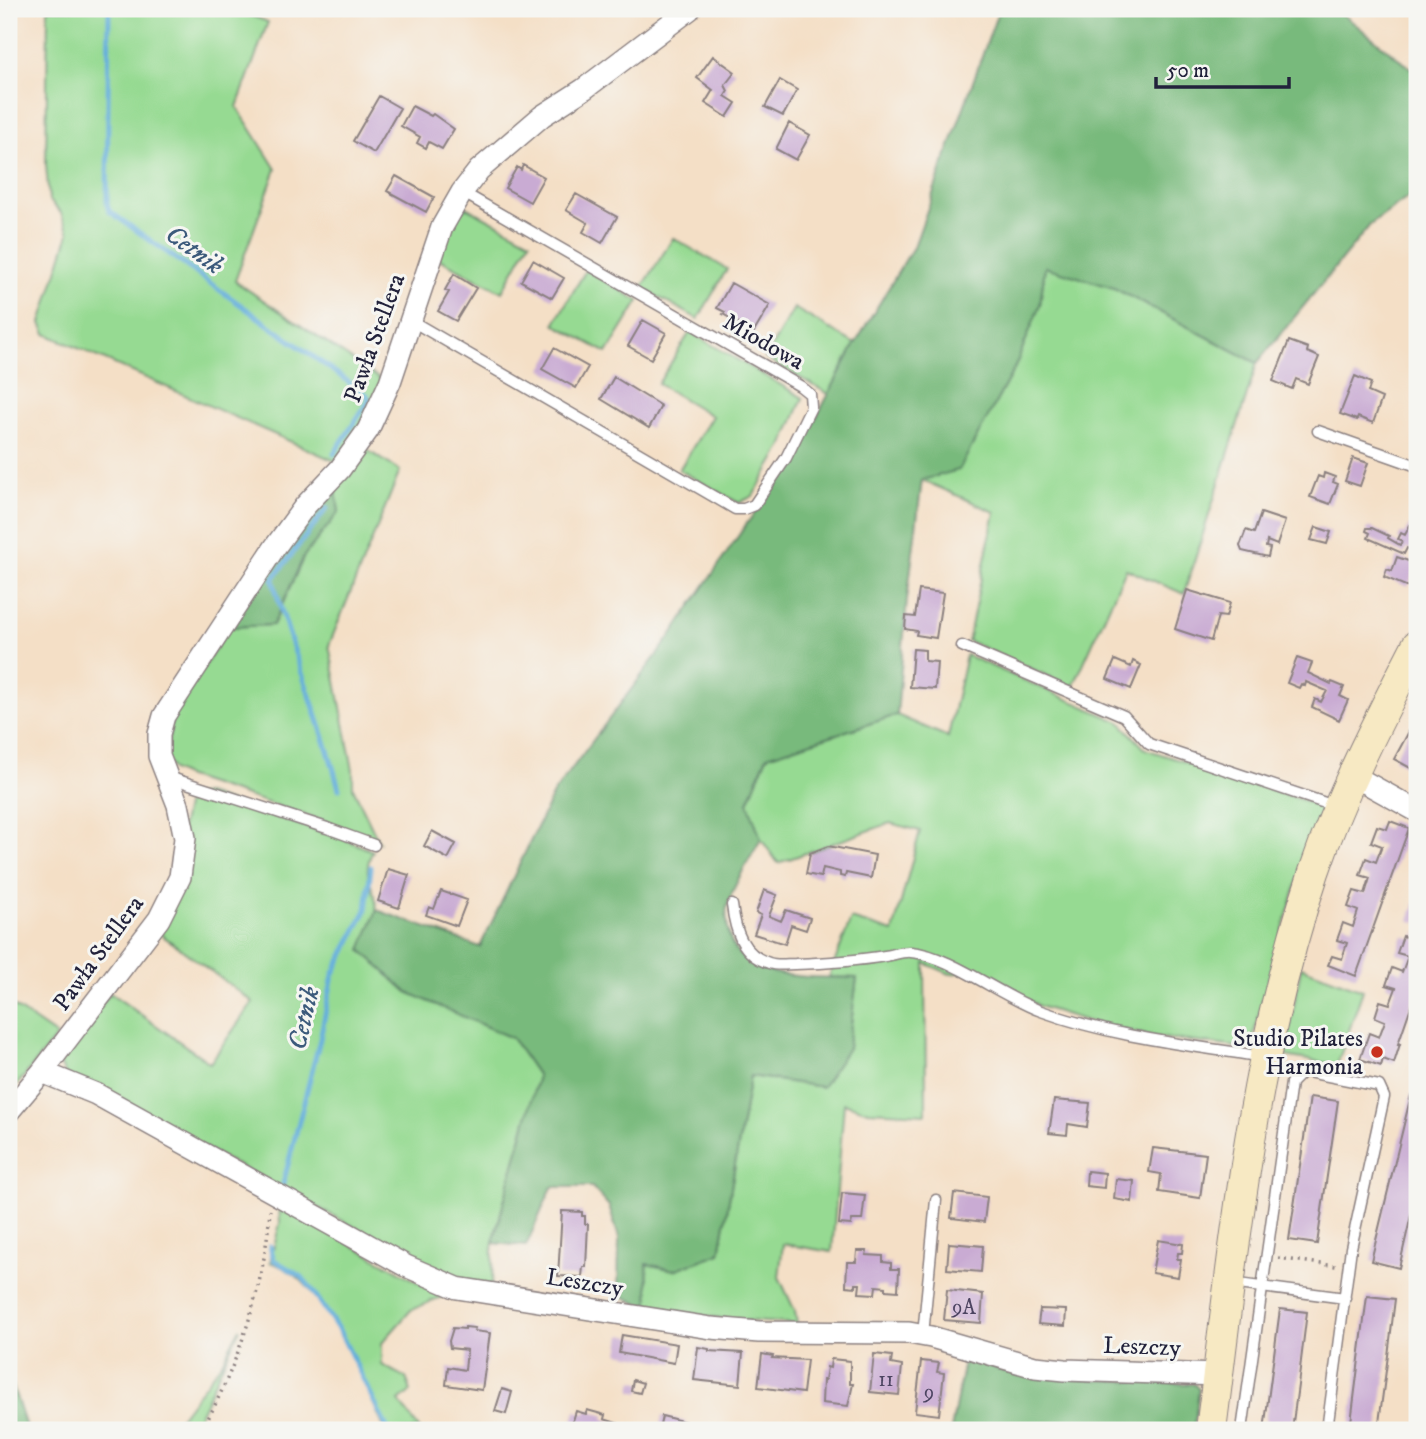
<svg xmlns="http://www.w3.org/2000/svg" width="1426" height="1439" font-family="'IM FELL DW Pica',serif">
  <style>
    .green { fill: #96da92; stroke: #5c7e66; stroke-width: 2 }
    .forest { fill: #78ba7c; stroke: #4d6e5c; stroke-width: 2 }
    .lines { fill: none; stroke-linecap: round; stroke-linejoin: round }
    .stream { stroke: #64aedc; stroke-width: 5 }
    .building { fill: #c9abd3 }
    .lane-casing { stroke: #8b8080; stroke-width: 13 }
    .street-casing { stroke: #8b8080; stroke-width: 24 }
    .secondary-casing { stroke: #8b8080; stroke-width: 32 }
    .path { stroke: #8b8080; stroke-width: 3.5; stroke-dasharray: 2 5; stroke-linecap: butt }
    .lane { stroke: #fff; stroke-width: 10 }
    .street { stroke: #fff; stroke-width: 21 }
    .secondary { stroke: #f7e9c3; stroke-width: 30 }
    .poi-dot { fill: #c8321e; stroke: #f6f6f2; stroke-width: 2.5 }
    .labels { text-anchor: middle; stroke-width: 6; stroke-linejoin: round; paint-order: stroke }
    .number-label { font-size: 21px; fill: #4c4461 }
    .street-label { font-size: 24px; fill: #22223b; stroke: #f6f6f2 }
    .poi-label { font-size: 24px; fill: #22223b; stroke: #f6f6f2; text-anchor: end }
    .water-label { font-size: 26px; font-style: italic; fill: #3c5a7b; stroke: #f6f6f2 }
  </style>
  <rect width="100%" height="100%" fill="#f6f6f2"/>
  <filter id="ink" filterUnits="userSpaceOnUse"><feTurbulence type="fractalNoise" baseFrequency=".0143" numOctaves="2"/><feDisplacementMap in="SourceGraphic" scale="14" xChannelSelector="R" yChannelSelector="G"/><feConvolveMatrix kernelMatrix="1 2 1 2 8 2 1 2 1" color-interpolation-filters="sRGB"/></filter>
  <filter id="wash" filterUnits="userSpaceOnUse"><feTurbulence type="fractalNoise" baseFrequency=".00686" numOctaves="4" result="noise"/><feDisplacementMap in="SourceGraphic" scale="28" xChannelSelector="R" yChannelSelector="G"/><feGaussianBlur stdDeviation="1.57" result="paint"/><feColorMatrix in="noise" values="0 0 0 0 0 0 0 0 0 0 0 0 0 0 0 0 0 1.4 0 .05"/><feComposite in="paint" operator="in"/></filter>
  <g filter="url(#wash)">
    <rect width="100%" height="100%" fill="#f4dfc6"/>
    <path class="green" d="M48 9H234L268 22 237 107 276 169 235 281 383 381 361 427 337 462 46 334 41 323 69 233 61 213 49 200 46 165Z
      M466 207 530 241 502 292 437 258 458 215Z
      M673 238 727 269 698 319 642 288Z
      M1045 266 1114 288 1257 363 1184 594 1126 569 1073 687 968 641 995 512 922 480 959 469 1015 367 1040 305Z
      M586 270 639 301 607 353 554 324Z
      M794 308 855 344 829 394 765 358Z
      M690 332 803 398 782 447 753 496 739 503 679 470 712 416 658 384Z
      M364 448 400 471 329 645 353 770V788L379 842 324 821 185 776 172 770 166 759 172 718 229 627 273 625 304 556 339 512 335 485Z
      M966 655 1120 722 1145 749 1324 807C1294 884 1272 962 1252 1042L1245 1048 1154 1037 1093 1023 1039 1006 970 971 950 974 925 963 926 1114 868 1111 844 1103 832 1252 783 1244 779 1277 795 1311 797 1324 735 1320 649 1309 647 1264 674 1270 720 1253 750 1076 822 1087 848 1048 857 978 829 977 851 919 893 932 920 831 890 823 778 863 761 839 748 803 767 756 897 715 948 737Z
      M206 794 349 841 373 851C358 876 380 892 376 912 374 925 366 938 361 950L407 992 512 1038 538 1076 493 1242 492 1286 449 1277 65 1074 60 1063 110 993 210 1063 253 1002 159 933 187 801 194 796Z
      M1301 967 1363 990 1337 1065 1285 1056Z
      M9 1003 57 1036 17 1085 9 1080Z
      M279 1204 425 1286 446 1295 411 1310 382 1343V1365L406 1378 411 1391 399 1401 420 1430H385C365 1384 337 1318 303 1282 294 1273 282 1266 270 1262L280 1223Z
      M240 1328 192 1430H171L222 1362Z"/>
    <path class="forest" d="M999 9H1336L1417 73V191L1370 225 1257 363 1114 288 1045 267 1040 305 1015 367 959 470 922 480 907 600 897 715 767 756 748 802 761 839C749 861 734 883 727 907 725 914 727 922 728 929 735 985 815 976 857 978L848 1048 822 1087 750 1076 720 1253 674 1270 647 1264 649 1309 618 1294 619 1238 609 1206 592 1187H552L526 1246 493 1243 538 1076 512 1038 407 992 361 950 377 910 480 947 553 794 668 640 745 526 793 462 855 344 915 244Z
      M335 485 339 512 304 556 273 625 229 627 281 549Z
      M965 1356 1000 1370 1037 1377 1194 1384 1199 1389 1194 1430H951Z
      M9 1374V1375L27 1430H9Z"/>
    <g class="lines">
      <path class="stream" d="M109 9 107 204 109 211 367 395 369 400 334 454
        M327 508 273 579C290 650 321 717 339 789
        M283 1184 320 1039 333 975 366 910 371 867
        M270 1246 274 1260 302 1277 313 1291 340 1332 388 1430"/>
    </g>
    <g id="blocks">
      <path class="building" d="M713 56 735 72 725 85 728 91 725 96 736 103 727 117 705 103 713 90 697 78Z
        M780 80 797 90 783 116 765 107Z
        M379 96 400 108 374 153 353 141Z
        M412 106 431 116 433 114 454 129 442 149 429 142 426 148 417 143 420 137 401 126Z
        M789 123 810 135 796 160 776 149Z
        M523 165 544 177 530 202 505 188 517 167 521 170Z
        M396 176 434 197 426 212 387 191Z
        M576 194 617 217 602 243 583 232 588 223 566 210Z
        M533 260 564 278 552 298 521 281Z
        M454 274 476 288 456 321 438 311 449 292 445 290Z
        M731 283 770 305 754 332 723 314 725 312 717 308Z
        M643 320 666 333 651 359 628 346Z
        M1289 341 1308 348 1307 352 1319 357 1308 384 1296 379 1292 389 1273 381Z
        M554 348 588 367 576 388 542 369Z
        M1355 376 1371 383 1368 392 1382 398 1373 423 1358 417 1357 420 1340 414Z
        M614 377 661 406 649 428 601 399Z
        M1353 458 1368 463 1360 486 1345 481Z
        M1324 473 1335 477 1333 482 1338 484 1330 504 1310 497 1318 476 1323 478Z
        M1261 513 1285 521 1277 545 1267 541 1266 547 1270 548 1268 557 1242 551 1240 546 1246 530 1254 533Z
        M1410 525 1417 528V553L1407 548 1404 554 1368 538 1370 533 1366 531 1367 528H1372L1389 536 1388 538 1400 545 1402 541 1398 539 1401 533 1405 535Z
        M1316 527 1331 532 1327 544 1311 540Z
        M1397 557 1417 564 1408 587 1384 577 1387 569 1392 571Z
        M919 590 943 593 936 638 916 635 917 631 905 629 906 616 915 617Z
        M1187 590 1230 603 1226 617 1218 616 1211 641 1175 629Z
        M913 649 925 650V661L937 662 935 689 910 687Z
        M1297 658 1312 663 1308 673 1331 684 1332 682 1344 687 1340 696 1348 700 1339 720 1312 707 1315 699 1321 702 1327 691 1306 682 1305 686 1301 684 1299 688 1287 683Z
        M1115 660 1131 667 1133 661 1141 665 1131 689 1107 679Z
        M1413 724 1417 727 1416 771 1394 759Z
        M1390 821 1409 828 1356 976 1328 965 1332 956 1342 959 1347 943 1337 940 1343 923 1353 927 1358 911 1348 907 1354 891 1365 894 1370 878 1360 875 1366 858 1376 862 1382 846 1371 842 1377 826 1387 829Z
        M432 831 456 844 448 859 424 846Z
        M828 846 875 855 871 878 846 873 845 877 840 876V872L823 868 821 877 806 874 810 853Z
        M388 869 409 875 399 908 378 901Z
        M764 890 777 895 769 916 781 921 786 910 810 918 806 930 791 925 785 944 754 934 761 915 756 913Z
        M441 891 467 900 457 926 426 915 429 907 434 909Z
        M1415 903 1417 904V923L1409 920Z
        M1417 930V989L1398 1044H1400L1394 1063 1383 1059 1381 1066 1360 1059 1369 1033 1379 1037 1385 1021 1375 1017 1380 1001 1390 1004 1396 988 1386 985 1392 968 1402 972 1408 956 1397 953 1403 936 1414 939Z
        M1411 1095 1417 1097V1189L1399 1268 1371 1261Z
        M1310 1097 1338 1101 1317 1244 1289 1240Z
        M1054 1100 1090 1103 1087 1127 1068 1124 1067 1135 1049 1133Z
        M1153 1148 1206 1154 1200 1198 1159 1192 1161 1174 1149 1172Z
        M1087 1171 1105 1173 1104 1188 1086 1186Z
        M1116 1179 1134 1181 1132 1202 1114 1199Z
        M842 1193 865 1195 862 1220H852L851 1225 839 1224Z
        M954 1193 987 1197 984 1222 951 1218Z
        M562 1211 582 1212V1216H585V1224H588L586 1267H583L582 1277 558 1276Z
        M1158 1240 1183 1244 1182 1253H1178L1177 1259H1181L1178 1277 1152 1273Z
        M949 1243 983 1246 981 1272 947 1269Z
        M857 1251H867L866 1255 883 1256V1262L891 1263V1269H899L898 1291 886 1290V1287L876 1286 875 1294 859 1293 860 1284H856V1287L846 1286 847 1262H856Z
        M947 1290 983 1294 981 1323 944 1320Z
        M1367 1296 1395 1299 1389 1348 1378 1430H1350Z
        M1040 1309 1066 1310 1065 1326 1038 1324Z
        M1280 1309 1307 1312 1298 1385 1292 1430H1264Z
        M465 1327 475 1328 474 1331 490 1333 482 1390 446 1385 448 1367 465 1370 467 1350 450 1348 449 1341 453 1328 465 1329Z
        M622 1335 677 1344 674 1363 619 1353Z
        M698 1347 709 1349V1351L743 1353 740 1385 694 1380Z
        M762 1354 773 1356 772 1358 807 1360 803 1393 758 1387Z
        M874 1354 892 1356 891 1364 902 1366 899 1395 870 1392Z
        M831 1359 850 1361V1384H853L848 1406 822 1403 823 1380H825L827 1367 830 1368Z
        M921 1361 939 1363 937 1372 944 1373 939 1415 915 1412Z
        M633 1380 643 1383 640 1393 631 1391Z
        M502 1389 512 1392 506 1414 495 1411Z
        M587 1410 605 1415 604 1419 626 1426 625 1430H582L571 1427 576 1411 586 1414Z
        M662 1416 686 1422 684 1430H659Z"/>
    </g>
  </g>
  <g filter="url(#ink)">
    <use href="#blocks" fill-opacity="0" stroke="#8b8080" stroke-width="2"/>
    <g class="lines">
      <g class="lane-casing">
        <path id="lane" d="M410 320 735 509H744L754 505 786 458 811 407 810 394 800 386 462 192
          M1318 431 1417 466
          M962 646 1124 716 1149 744 1337 807
          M168 777 327 828 374 845
          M732 905C735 930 742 955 769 963 777 966 787 964 795 964 825 963 855 961 885 956 893 955 903 951 911 952 949 955 1002 997 1041 1011 1113 1037 1188 1045 1264 1057
          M1231 1283 1345 1298
          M923 1335 936 1200
          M1242 1430 1291 1083 1303 1071 1379 1086 1384 1097 1351 1248 1327 1430"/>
      </g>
      <g class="street-casing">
        <path id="street" d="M1352 775 1417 811
          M42 1072 159 919 180 877 185 838 178 805 159 756V734L164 716 275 547 305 506 340 469 368 430 390 382 442 227 462 192 479 170 542 116 584 89 690 9
          M9 1111 42 1072 96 1094 406 1266 457 1288 711 1328 759 1332 909 1333 931 1337 1035 1367 1065 1370 1219 1375"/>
      </g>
      <g class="secondary-casing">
        <path id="secondary" d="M1211 1430C1235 1242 1253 1052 1314 872 1341 792 1379 719 1417 645"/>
      </g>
      <path class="path" d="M1278 1258 1336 1266
        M202 1430C239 1362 264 1289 270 1210"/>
      <use href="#lane" class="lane"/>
      <use href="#street" class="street"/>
      <use href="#secondary" class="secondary"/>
    </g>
  </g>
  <circle class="poi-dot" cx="1377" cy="1052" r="7"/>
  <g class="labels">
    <g class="number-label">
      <text x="964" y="1314">9A</text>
      <text x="886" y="1386">11</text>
      <text x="929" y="1399">9</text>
    </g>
    <g class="street-label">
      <text transform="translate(374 338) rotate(-70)" y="8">Pawła Stellera</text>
      <text transform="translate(764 341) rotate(30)" y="8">Miodowa</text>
      <text transform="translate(98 953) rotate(-54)" y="8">Pawła Stellera</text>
      <text transform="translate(585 1282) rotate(9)" y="8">Leszczy</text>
      <text transform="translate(1142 1346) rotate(2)" y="8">Leszczy</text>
    </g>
    <g class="poi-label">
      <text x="1363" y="1046">Studio Pilates<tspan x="1363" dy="28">Harmonia</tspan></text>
    </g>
    <g class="water-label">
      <text transform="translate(195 249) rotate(36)" y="9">Cetnik</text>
      <text transform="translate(303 1018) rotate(-77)" y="9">Cetnik</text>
    </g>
  </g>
  <rect width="1426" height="1439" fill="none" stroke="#f6f6f2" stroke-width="35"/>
  <path d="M1156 77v10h133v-10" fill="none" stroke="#22223b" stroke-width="3.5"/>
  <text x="1167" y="77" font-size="21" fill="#22223b" stroke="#f6f6f2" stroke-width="5" paint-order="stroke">50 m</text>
</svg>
